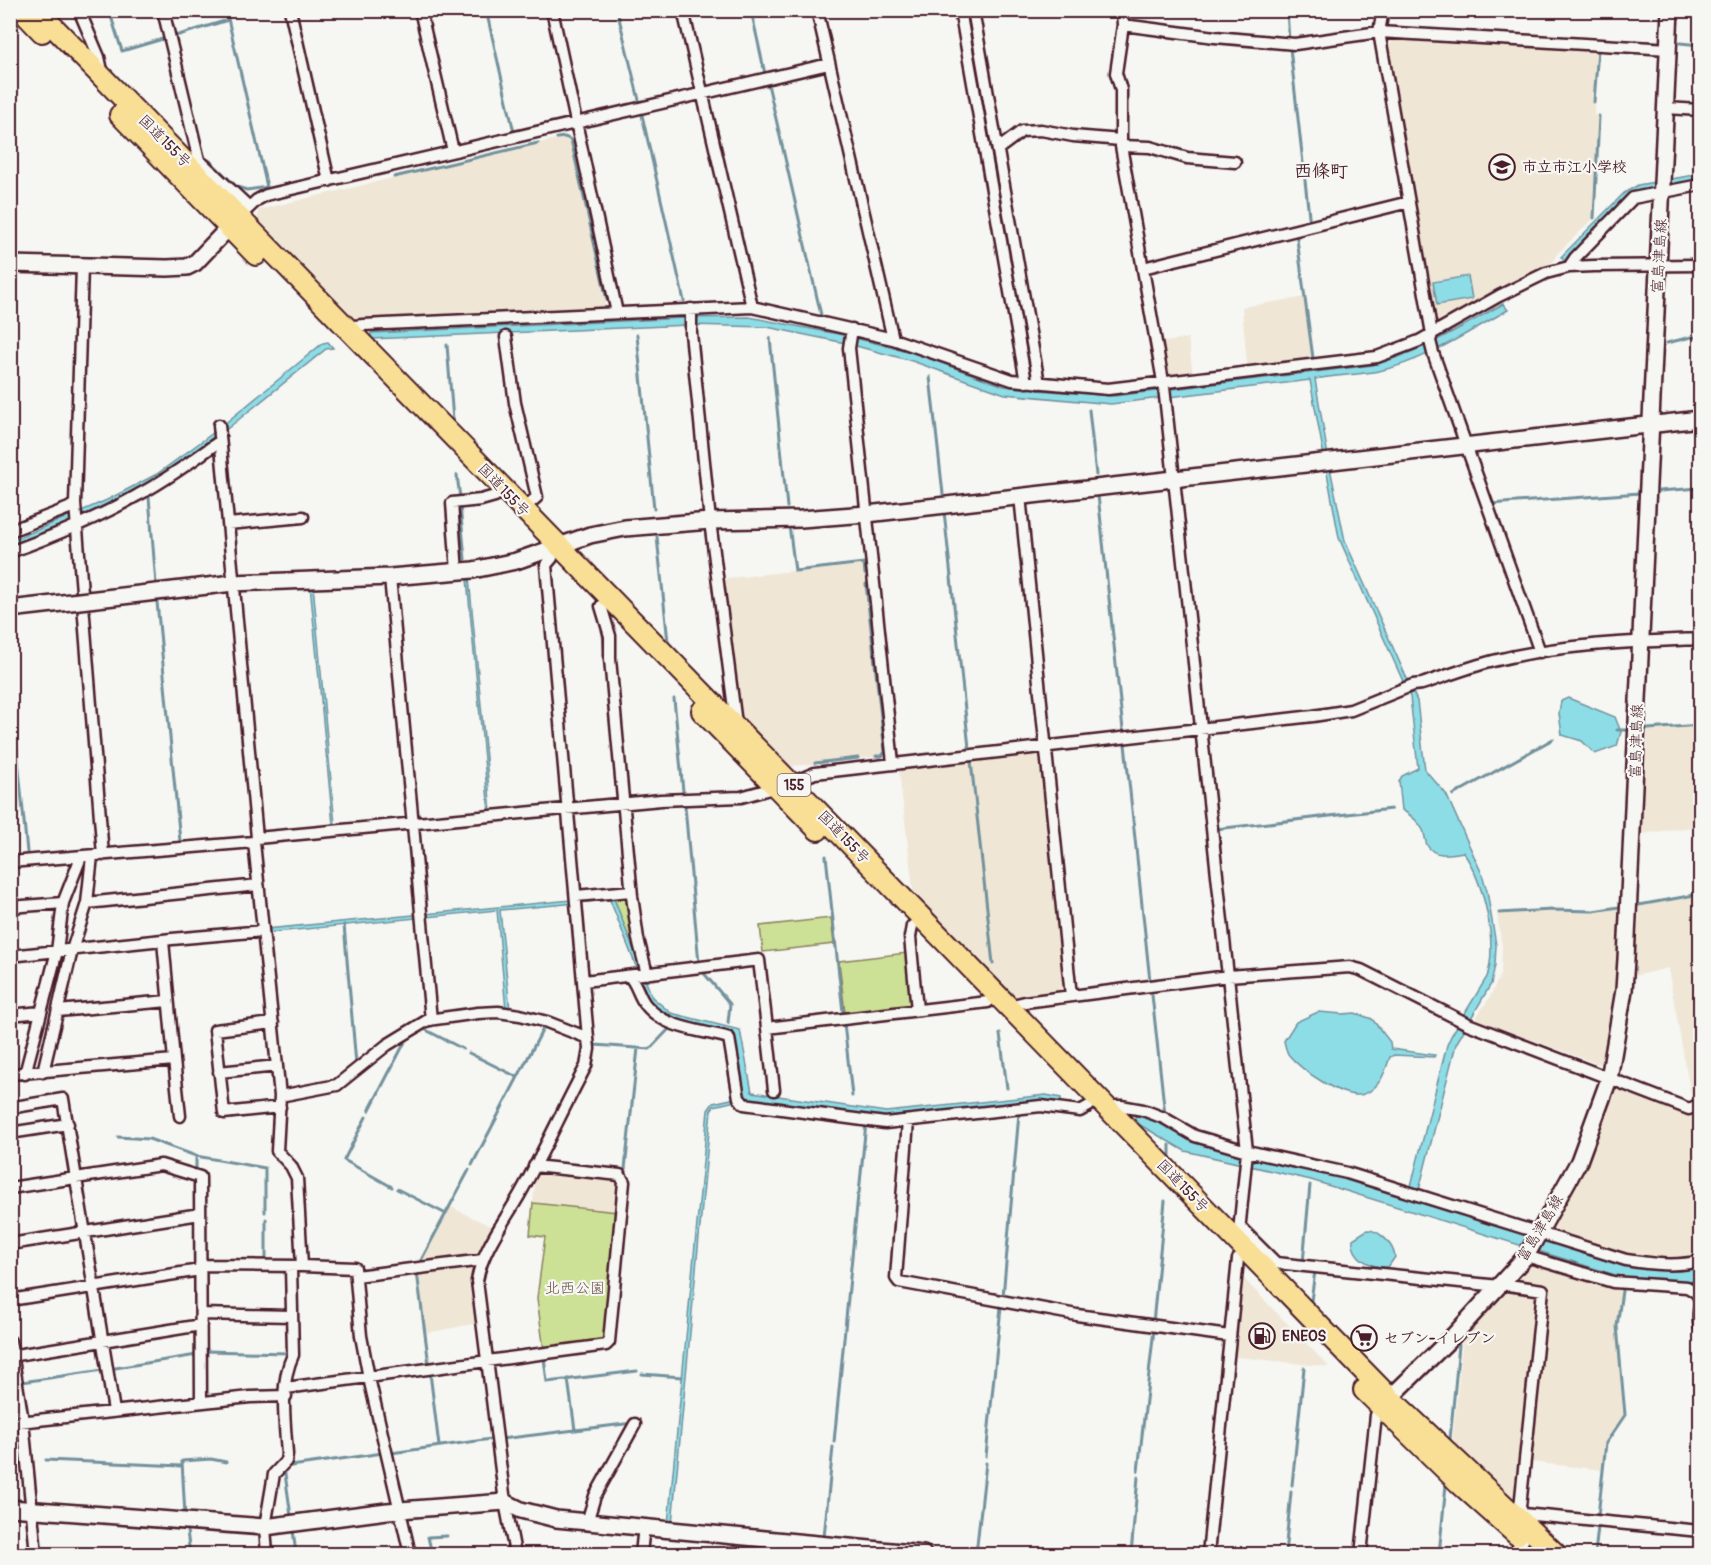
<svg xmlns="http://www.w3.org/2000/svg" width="1711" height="1565" font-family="Pangolin,'Klee One',sans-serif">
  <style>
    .built { fill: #efe6d6 }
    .green { fill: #cce196; stroke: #8b8060; stroke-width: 1.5 }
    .water { fill: #8ddde7; stroke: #72919c; stroke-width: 1.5 }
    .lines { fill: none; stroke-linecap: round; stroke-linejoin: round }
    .stream { stroke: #72919c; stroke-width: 3 }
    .street-casing { stroke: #4a1f2b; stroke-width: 15 }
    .secondary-casing { stroke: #4a1f2b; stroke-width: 20 }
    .highway-casing { stroke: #4a1f2b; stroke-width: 24 }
    .street { stroke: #f6f6f2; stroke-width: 10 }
    .secondary { stroke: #f6f6f2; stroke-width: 15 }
    .highway { stroke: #f9df96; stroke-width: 20 }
    .secondary-bridge-casing { stroke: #4a1f2b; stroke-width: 20; stroke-linecap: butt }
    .secondary-bridge { stroke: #f6f6f2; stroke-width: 15 }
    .labels { text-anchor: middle; stroke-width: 4.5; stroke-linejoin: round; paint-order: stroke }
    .shield { fill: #f6f6f2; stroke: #7e6067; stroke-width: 1.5 }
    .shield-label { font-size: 14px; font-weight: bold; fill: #4a1f2b }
    .street-label { font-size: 15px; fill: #4a1f2b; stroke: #f6f6f2 }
    .poi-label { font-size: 15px; font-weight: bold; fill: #4a1f2b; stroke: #f6f6f2; text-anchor: start }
    .park-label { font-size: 15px; fill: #6a5046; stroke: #f6f6f2 }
    .quarter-label { font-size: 18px; font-weight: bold; fill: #4a1f2b; stroke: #f6f6f2 }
  </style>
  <rect width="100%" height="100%" fill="#f6f6f2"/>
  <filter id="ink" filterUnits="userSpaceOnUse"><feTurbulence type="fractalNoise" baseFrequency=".0167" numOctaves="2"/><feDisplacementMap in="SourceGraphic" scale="12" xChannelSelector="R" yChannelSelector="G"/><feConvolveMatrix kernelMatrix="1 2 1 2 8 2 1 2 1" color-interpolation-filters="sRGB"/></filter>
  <g filter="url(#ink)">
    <path class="built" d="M1395 38 1598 49 1594 115 1599 116 1594 218 1556 255 1554 261 1439 324 1435 322 1386 49Z
      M565 137 571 140 607 300 603 308 365 319 353 322 258 224V210Z
      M1306 297 1313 358 1247 365 1242 307Z
      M1188 338 1193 374 1169 377 1165 374 1160 343Z
      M864 563 885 752 882 756 793 766 786 765 736 714 721 579Z
      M1700 725V826L1641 834 1648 729Z
      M1040 752 1043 754 1068 986 1065 991 1017 998 1011 996 914 896 899 771 904 766Z
      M1700 894V1099L1692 1102 1668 968 1634 976 1639 905Z
      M1619 907 1616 996 1604 1060 1598 1064 1475 1019 1490 997 1501 973 1502 946 1497 913 1552 910 1593 911Z
      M1616 1088 1688 1114 1700 1113V1258L1677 1262 1625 1257 1555 1235 1552 1228 1584 1167 1594 1147 1613 1090Z
      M541 1172 617 1178 620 1184 617 1212 533 1203 536 1174Z
      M449 1206 496 1229 478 1259 416 1267Z
      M477 1262 474 1275 478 1323 426 1333 418 1270Z
      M1529 1263 1621 1290 1616 1327 1623 1415 1606 1442 1603 1470 1530 1462 1548 1286 1513 1281Z
      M1238 1273 1329 1367 1230 1356Z
      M1507 1289 1538 1294 1516 1506 1452 1445 1463 1337Z"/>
    <path class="green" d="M629 893 641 971 613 896Z
      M831 918 834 944 763 952 760 926Z
      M907 953 913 1003 911 1006 845 1013 839 961Z
      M533 1203 617 1212 606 1340 602 1344 544 1351 537 1298 545 1237 530 1235Z"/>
    <path class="water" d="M963 10 971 11 1038 390 1114 396 1373 365C1420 353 1461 327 1503 304L1508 310C1468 332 1425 361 1379 371 1358 375 1336 375 1315 379L1330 468 1345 541 1417 701 1425 770 1446 794 1482 874 1487 891 1496 945 1495 965 1491 984 1456 1044 1419 1190 1609 1259 1700 1266V1280C1675 1285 1648 1280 1622 1277L1311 1180 1185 1151 1135 1122V1115L1160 1122 1193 1142 1325 1173 1407 1196 1410 1190 1447 1045 1451 1036 1487 977C1498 942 1484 882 1463 852 1451 854 1434 858 1427 845 1425 840 1425 835 1423 830 1418 821 1411 815 1402 810L1399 781 1402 776 1418 768 1410 697 1339 538 1310 380 1111 404 1005 394 912 361 845 343 767 327 689 325 371 339V333L686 318 749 317 843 335 911 352 1004 386 1029 389Z
      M1700 174V181L1639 193 1566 263 1561 257 1624 193 1638 185Z
      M1468 276 1472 299 1437 305 1433 282Z
      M328 342 333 348 326 349 217 437 165 476 107 506 11 547V541L107 500 157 474 217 430 323 343Z
      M469 578 491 811 489 812 467 579Z
      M310 585H313L335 825H333Z
      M1568 698 1615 717 1621 732 1617 746 1595 754 1582 741 1562 735 1559 713 1561 701Z
      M613 896 652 997 671 1013 740 1030 752 1092 886 1112 1046 1095 1061 1098 1062 1106 886 1121 744 1101 734 1036 671 1020 650 1002 610 900 500 910 510 1010H506L497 910 266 933V929Z
      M1318 1012 1343 1014 1355 1013 1372 1019 1390 1042 1391 1049 1435 1055 1434 1057 1394 1055 1390 1057C1385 1072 1380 1088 1364 1094 1344 1101 1300 1069 1288 1054 1286 1050 1285 1045 1284 1041L1296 1022Z
      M736 1098V1101L714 1106 711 1110 672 1524H668L708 1110 713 1103Z
      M1367 1230C1380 1230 1393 1244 1395 1257L1388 1267C1370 1268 1351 1257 1353 1239Z"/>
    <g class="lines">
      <path class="stream" d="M109 10 122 51 166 38
        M486 10 514 132
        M617 10 639 100
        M751 10 765 74
        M1287 10 1289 41
        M172 37 228 20
        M1591 40 1657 42
        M1680 43 1700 45
        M1290 48 1310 225
        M768 84 821 315
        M1594 102 1598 49
        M642 115 684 301
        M557 138 565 137 571 140 607 300
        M209 160 237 187 247 190 267 187 226 10
        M394 177 538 143
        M1594 218 1599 116
        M1296 232 1313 358
        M637 335 654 509
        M770 338 787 507
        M1667 343 1691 337 1700 338
        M447 345 453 420
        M930 377 943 494
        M1089 410 1096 475
        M457 475 460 498
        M1659 491 1700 488
        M1098 495 1123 730
        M149 497 156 584
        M1490 504 1640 493
        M460 506 465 559
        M944 511 969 748
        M789 525 795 571 864 563 865 574
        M657 537 668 642
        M866 584 885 752 882 756H876
        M157 602 180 841
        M603 634 605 656
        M10 678 27 852
        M674 699 683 791
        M1648 729 1700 725
        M1617 730H1627
        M1125 744 1150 981
        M971 761 993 964
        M815 763 858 758
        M1453 795 1553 739
        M685 806 699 964
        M1216 829 1391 809
        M826 856 843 1012
        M1639 905 1700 894
        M1499 913 1552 910 1593 911 1619 907
        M344 925 356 1064
        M702 971 730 1004 728 1023
        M1152 995 1165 1115
        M844 1023 852 1096
        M422 1028 463 1049
        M1000 1034 1007 1088
        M595 1045 650 1049 668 1030
        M469 1053 517 1077
        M369 1111 407 1038
        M366 1117 344 1160 392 1187
        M118 1137 149 1139 196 1156 265 1168V1212
        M1170 1157V1145
        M472 1165 545 1025
        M625 1169 638 1048
        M196 1171V1156
        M397 1189 446 1214
        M859 1193 866 1123
        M266 1219V1262
        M1303 1263 1310 1185
        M419 1264 469 1170
        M417 1272 429 1365
        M1003 1297 1019 1113
        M1311 1301 1315 1271
        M1153 1323 1165 1201
        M206 1351 288 1353
        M544 1358 547 1382 637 1371
        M109 1369 197 1355
        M430 1373 439 1446
        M642 1374 682 1377
        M568 1379 575 1430
        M22 1382 103 1370
        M501 1439 633 1423
        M1450 1439 1459 1345
        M834 1442 858 1195
        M391 1453 491 1439
        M986 1456 1001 1307
        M46 1460 182 1466
        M1138 1471 1154 1329
        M1292 1485 1304 1368
        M185 1516 182 1461 211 1459 226 1462
        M291 1516 284 1467 383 1453
        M1598 1516 1606 1443 1625 1415 1617 1326 1622 1291
        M293 1530 296 1554
        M187 1531 190 1554
        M824 1537 833 1447
        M432 1554 428 1537 447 1536
        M976 1554 986 1463
        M1131 1554 1138 1477
        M1285 1554 1291 1492
        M1439 1554 1446 1485
        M1595 1554 1598 1527"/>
      <g class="street-casing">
        <path id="street" d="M79 10 99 57 103 75
          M163 10 199 160 249 207
          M290 10 329 181
          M420 10 453 151
          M552 10 617 313
          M683 10 752 307
          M817 10 893 339
          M960 10 1026 382
          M973 10 1039 383
          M1122 10 1123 25 1116 73 1121 90V146L1164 387 1247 1151 1238 1242
          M1383 10 1379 32 1432 334 1430 341 1433 353 1540 652
          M1123 25 1215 37 1295 44 1379 32 1669 49
          M1666 108 1700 110
          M1121 146 1150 147 1187 158 1235 162
          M998 149 1022 131 1041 130 1073 136 1121 140
          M239 217 257 200 266 195 829 64
          M82 266 75 504 103 855
          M1569 267 1575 258 1633 198 1700 185
          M1143 268 1409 202
          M691 309V333L710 521 736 724
          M346 327 363 325 752 307 893 339 1012 380 1108 389 1377 357 1419 341 1499 296 1546 273 1569 267 1594 266 1700 265
          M852 329 849 348 893 763
          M506 337 515 403 537 497 523 509
          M219 425 257 838
          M1020 496 1071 996
          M228 524 303 517
          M10 531 69 508 75 504
          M10 552C54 536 98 518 138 495 167 480 193 460 220 441
          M457 572 452 503 481 500 495 496
          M390 577 431 1020
          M601 606 610 636V659L632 896 638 939 647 974
          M10 862 254 842 257 838 661 800 741 797 791 783 815 773 1313 716 1351 710 1413 685 1422 684C1446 676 1469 667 1493 661 1560 644 1631 642 1700 639
          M576 896 631 891
          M87 903 258 885
          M10 907 63 903
          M912 926 910 937 917 1010
          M10 956 172 939 263 931
          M629 976C637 984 638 995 645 1004 664 1029 701 1030 729 1038L739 1098 744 1104 885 1123 1041 1106 1080 1111 1089 1106
          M584 981 759 960 767 1028 988 1002
          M1009 1006 1025 1002 1228 976 1350 967 1361 970 1468 1024 1689 1109 1700 1104
          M58 1011 168 1001
          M10 1015 41 1012
          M273 1023 215 1030 224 1113 280 1107
          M767 1028 774 1090
          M174 1060 180 1116
          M43 1072 72 950 87 903 92 856
          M219 1072 277 1066
          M10 1074 174 1060 163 941
          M25 1074 57 951 63 903 81 857
          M280 1096 337 1085 387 1045 428 1020 478 1013 498 1012 520 1015 547 1022 588 1038
          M10 1099 15 1107 63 1099 114 1411
          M1106 1106H1121L1143 1110 1164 1118 1195 1136 1247 1151 1347 1173 1626 1260C1651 1264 1676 1267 1700 1261
          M908 1121 896 1278 899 1282 1077 1315 1229 1336
          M10 1133 68 1124
          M10 1188 161 1165 200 1177 201 1402
          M1240 1227 1276 1263 1499 1286
          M10 1244 200 1214
          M1526 1256 1613 1282 1687 1287C1710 1298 1694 1308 1700 1327
          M200 1265 302 1266 297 1178 291 1166 277 1151 280 1096 254 842
          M302 1266 355 1268 361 1336 369 1378 410 1554
          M356 1276 483 1260
          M1501 1284 1543 1290 1520 1507 1523 1514
          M10 1300 200 1270
          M201 1314 291 1316
          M10 1341 23 1421 36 1554
          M10 1356 201 1325
          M286 1388 606 1345 609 1342 624 1182 620 1175 534 1166
          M10 1423 250 1397 286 1396
          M1518 1519 1523 1514 1700 1531
          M587 1522 595 1496 635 1424
          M267 1554 265 1527 274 1474 286 1461 287 1454C285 1423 279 1384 293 1355L291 1267
          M512 1554 514 1548 505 1502 477 1281C482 1250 504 1222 520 1194 543 1153 563 1109 586 1066L589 1049 546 565 552 558
          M641 1554 644 1526
          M1208 1554 1238 1259
          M1361 1554 1376 1415 1384 1405
          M1517 1554 1518 1547 1523 1541"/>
      </g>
      <g class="secondary-casing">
        <path id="secondary" d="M10 264 167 268 187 267 195 263 235 221
          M114 597 233 583 390 577 473 570 516 561 590 535 625 528 710 521 801 519 867 514 1700 419
          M1390 1398 1454 1335 1526 1256 1579 1161 1609 1079 1624 990 1626 959 1670 10
          M10 1508 265 1527 387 1511 505 1502 521 1510 556 1519 923 1554"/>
      </g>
      <g class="highway-casing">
        <path id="highway" d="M21 10 42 32
          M37 10 1390 1398 1556 1554
          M120 115 256 255
          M702 711 818 830
          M1364 1390 1460 1484 1517 1535"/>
      </g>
      <use href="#street" class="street"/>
      <use href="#secondary" class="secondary"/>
      <use href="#highway" class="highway"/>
      <g class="secondary-bridge-casing">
        <path id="secondary-bridge" d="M10 609 114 597"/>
      </g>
      <use href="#secondary-bridge" class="secondary-bridge"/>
    </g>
  </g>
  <defs>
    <g id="school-ring" transform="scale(1.35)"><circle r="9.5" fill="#f6f6f2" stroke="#4a1f2b" stroke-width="1.5"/><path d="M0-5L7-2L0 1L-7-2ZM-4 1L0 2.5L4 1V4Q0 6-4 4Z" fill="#4a1f2b"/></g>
    <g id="fuel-ring" transform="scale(1.35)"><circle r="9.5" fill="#f6f6f2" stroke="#4a1f2b" stroke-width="1.5"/><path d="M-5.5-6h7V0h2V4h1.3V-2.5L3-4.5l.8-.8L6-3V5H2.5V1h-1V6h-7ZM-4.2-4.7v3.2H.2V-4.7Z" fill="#4a1f2b"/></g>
    <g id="supermarket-ring" transform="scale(1.35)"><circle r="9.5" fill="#f6f6f2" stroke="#4a1f2b" stroke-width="1.5"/><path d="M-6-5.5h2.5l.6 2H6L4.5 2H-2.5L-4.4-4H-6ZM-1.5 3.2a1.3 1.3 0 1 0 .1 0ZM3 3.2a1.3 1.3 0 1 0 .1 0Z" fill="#4a1f2b"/></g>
  </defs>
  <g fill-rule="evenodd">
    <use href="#school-ring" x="1502" y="167"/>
    <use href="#fuel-ring" x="1262" y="1336"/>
    <use href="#supermarket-ring" x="1364" y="1338"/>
  </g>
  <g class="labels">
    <rect class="shield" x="777.5" y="774" width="33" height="22" rx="4.5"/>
    <g class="shield-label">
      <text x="794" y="790">155</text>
    </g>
    <g class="street-label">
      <text transform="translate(165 141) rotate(45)" y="5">国道155号</text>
      <text transform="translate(1659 256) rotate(-87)" y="5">富島津島線</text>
      <text transform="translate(504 490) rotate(46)" y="5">国道155号</text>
      <text transform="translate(1636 741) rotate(-88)" y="5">富島津島線</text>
      <text transform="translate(844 837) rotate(46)" y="5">国道155号</text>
      <text transform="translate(1183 1186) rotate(46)" y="5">国道155号</text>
      <text transform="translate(1540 1228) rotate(-59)" y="5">富島津島線</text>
    </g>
    <g class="poi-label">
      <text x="1522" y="172">市立市江小学校</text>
      <text x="1282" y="1341">ENEOS</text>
      <text x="1384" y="1343">セブン-イレブン</text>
    </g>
    <g class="park-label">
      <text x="575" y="1293">北西公園</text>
    </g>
    <g class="quarter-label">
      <text x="1321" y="177">西條町</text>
    </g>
  </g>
  <rect width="1711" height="1565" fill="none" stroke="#f6f6f2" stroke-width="36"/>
  <rect x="18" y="18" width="1675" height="1529" fill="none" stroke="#4a1f2b" stroke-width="2" filter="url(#ink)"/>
</svg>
